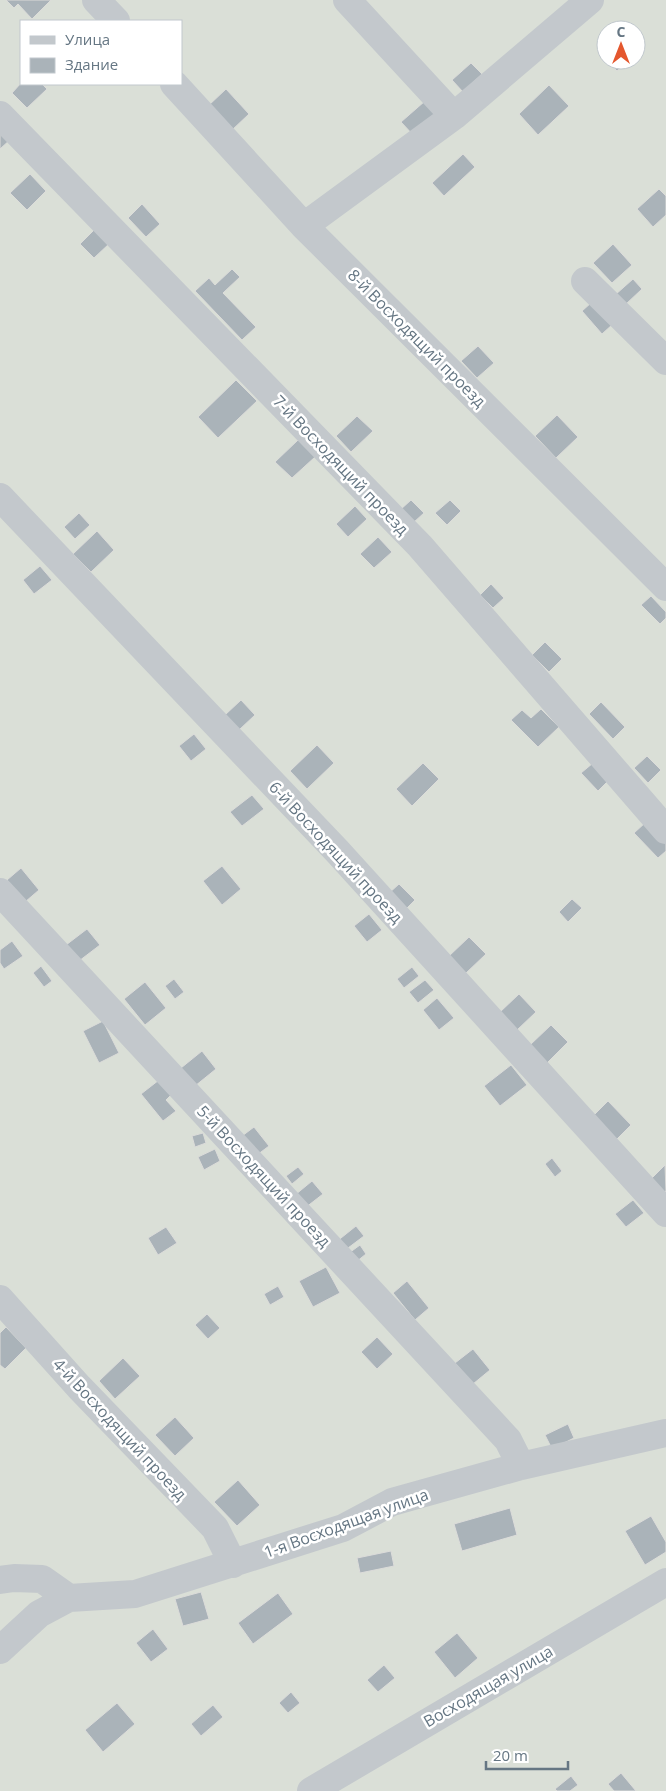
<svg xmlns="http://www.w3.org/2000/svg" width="666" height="1791" font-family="'Open Sans',sans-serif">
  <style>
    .garden { fill: #dadfd7; fill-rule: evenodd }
    .building { fill: #aab3b9; stroke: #dcdcda }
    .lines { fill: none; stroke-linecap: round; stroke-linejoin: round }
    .minor { stroke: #c3c8cc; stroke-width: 28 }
    .labels { text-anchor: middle; stroke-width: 5; stroke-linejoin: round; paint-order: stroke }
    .street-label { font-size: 16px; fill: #657683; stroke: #fff }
  </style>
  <rect width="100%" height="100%" fill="#fafaf8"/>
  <path class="garden" d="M0 0H666V1791H0ZM21 21H181V84H21ZM606 30H636V60H606Z"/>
  <path class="building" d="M6 0H51L32 19 18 4 14 8Z
    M606 45V60L599 52Z
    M606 60H629L617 71Z
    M471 63 482 74 463 92 452 80Z
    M21 83 42 84 47 89 27 108 12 93Z
    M549 85 569 106 538 135 519 114Z
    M226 89 249 114 231 131 208 106Z
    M425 101 438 114 414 136 401 122Z
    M0 130 11 139 0 149Z
    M463 154 475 167 444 196 432 183Z
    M30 174 46 191 27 210 10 193Z
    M659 189 666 196V215L653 227 637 209Z
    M142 204 160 224 146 237 128 218Z
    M96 228 110 243 94 258 80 244Z
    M613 244 632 265 612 283 593 263Z
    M232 269 240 277 223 293 256 327 242 340 195 291 209 278 215 285Z
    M633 279 642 289 625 305 615 295Z
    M592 302 613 324 602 334 582 311Z
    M478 346 494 363 477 378 461 361Z
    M236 380 257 401 218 438 198 417Z
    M557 415 578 437 556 458 535 436Z
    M357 416 373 431 351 452 336 436Z
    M298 440 315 457 292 478 275 462Z
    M411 500 424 513 413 523 400 510Z
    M450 500 461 511 447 525 435 513Z
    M355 506 367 519 348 537 336 524Z
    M79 513 90 525 75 539 64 527Z
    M97 531 114 550 91 572 73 554Z
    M378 537 392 552 374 568 360 554Z
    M40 566 52 580 34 594 23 580Z
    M491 584 504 598 493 608 480 595Z
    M651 596 666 612V618L660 624 641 605Z
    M545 642 562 659 549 672 532 655Z
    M241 700 255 715 239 730 225 715Z
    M601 702 625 727 613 739 589 714Z
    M541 709 559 727 538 747 511 720 522 710 531 718Z
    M194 734 206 749 191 761 179 746Z
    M317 745 334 763 307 789 290 771Z
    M647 756 661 770 648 783 634 768Z
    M423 763 439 779 412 806 396 789Z
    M593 763 609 780 598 791 581 773Z
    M252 795 264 809 242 826 230 812Z
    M646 822 666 843V851L658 858 634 833Z
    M222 866 241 889 222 905 203 881Z
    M21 868 39 890 25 902 7 880Z
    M399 884 415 900 404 911 388 894Z
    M572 899 582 908 568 922 559 912Z
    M369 914 382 930 367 942 354 926Z
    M87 929 100 945 79 961 66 945Z
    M469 937 486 954 465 974 448 957Z
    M12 941 23 956 4 969 0 963V950Z
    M41 966 52 981 44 987 33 973Z
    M412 967 419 976 404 988 397 979Z
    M174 979 184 992 175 999 165 986Z
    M425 980 434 990 418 1003 409 992Z
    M145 982 166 1008 145 1025 124 999Z
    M519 994 536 1012 516 1031 499 1013Z
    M437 998 454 1018 439 1030 423 1010Z
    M103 1021 119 1053 99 1063 83 1031Z
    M551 1025 568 1042 547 1063 530 1045Z
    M202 1051 216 1069 195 1086 181 1068Z
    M511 1065 527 1085 500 1106 484 1086Z
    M159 1080 171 1095 166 1100 176 1111 163 1121 141 1094Z
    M608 1101 631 1125 614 1142 591 1118Z
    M254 1127 269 1146 257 1155 242 1136Z
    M203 1133 206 1143 195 1147 192 1136Z
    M215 1149 220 1161 204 1170 198 1157Z
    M552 1158 562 1171 555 1177 545 1164Z
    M665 1165 666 1191 662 1194 649 1181Z
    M298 1167 304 1174 292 1184 286 1176Z
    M312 1181 323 1194 305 1208 295 1195Z
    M633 1200 644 1213 626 1227 615 1214Z
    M356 1226 364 1236 344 1251 336 1242Z
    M166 1227 177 1243 158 1255 148 1238Z
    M360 1245 366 1254 356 1262 349 1253Z
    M326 1267 340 1293 313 1307 299 1281Z
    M407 1281 429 1308 415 1320 393 1293Z
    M278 1286 284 1297 270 1305 264 1294Z
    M207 1314 220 1328 208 1339 195 1325Z
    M6 1327 26 1348 5 1369 0 1365V1333Z
    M377 1337 393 1354 377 1369 361 1352Z
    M473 1349 490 1370 473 1384 455 1363Z
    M123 1358 140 1376 115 1399 99 1381Z
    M175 1417 194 1438 175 1456 155 1435Z
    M568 1424 574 1438 552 1449 545 1435Z
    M238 1480 260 1505 237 1526 214 1502Z
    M510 1508 517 1535 462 1551 454 1524Z
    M651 1516 666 1542V1552L645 1565 625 1531Z
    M391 1551 394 1566 360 1573 357 1558Z
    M201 1592 209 1619 183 1626 175 1599Z
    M278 1593 293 1614 253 1644 238 1623Z
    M153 1629 168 1649 151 1662 136 1643Z
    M457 1633 478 1658 455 1678 434 1652Z
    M384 1665 395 1678 378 1692 367 1680Z
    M291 1692 300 1703 288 1713 279 1703Z
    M117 1703 135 1724 103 1752 85 1730Z
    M213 1705 223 1717 201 1736 191 1724Z
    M621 1773 636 1791H614L608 1784Z
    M571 1776 578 1785 570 1791H557L555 1789Z"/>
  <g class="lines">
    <path class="minor" d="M96 0 116 21
      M347 0 454 116
      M174 84 304 226 666 587
      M0 115 420 546 666 830
      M304 226 454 116 590 0
      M585 281 666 361
      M0 497 337 851 666 1213
      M0 892 508 1440 521 1466
      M0 1299 79 1387 215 1528 233 1564
      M0 1580 14 1578 42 1579 69 1598 135 1594 343 1528 392 1502 521 1466 666 1433
      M0 1650 39 1614 69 1598
      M311 1791 666 1582"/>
  </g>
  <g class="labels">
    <g class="street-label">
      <text transform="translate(417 338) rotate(45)" y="6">8-й Восходящий проезд</text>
      <text transform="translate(341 465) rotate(46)" y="6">7-й Восходящий проезд</text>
      <text transform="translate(336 852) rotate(47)" y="6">6-й Восходящий проезд</text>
      <text transform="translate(264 1176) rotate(47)" y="6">5-й Восходящий проезд</text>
      <text transform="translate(120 1429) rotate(47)" y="6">4-й Восходящий проезд</text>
      <text transform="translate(346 1523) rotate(-20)" y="6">1-я Восходящая улица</text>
      <text transform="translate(488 1686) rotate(-30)" y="6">Восходящая улица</text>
    </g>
  </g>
  <rect x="20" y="20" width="162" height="65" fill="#ffffff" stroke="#c1c8cd"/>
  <rect x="30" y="36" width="25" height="8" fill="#c3c8cc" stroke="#c1c8cd"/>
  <text x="65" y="45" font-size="15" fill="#657683">Улица</text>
  <rect x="30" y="58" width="25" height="15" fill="#aab3b9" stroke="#c1c8cd"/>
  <text x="65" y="70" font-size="15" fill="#657683">Здание</text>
  <g transform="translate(621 45)"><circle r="24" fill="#ffffff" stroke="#c1c8cd"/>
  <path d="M0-4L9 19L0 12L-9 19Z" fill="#e4572e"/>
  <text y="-8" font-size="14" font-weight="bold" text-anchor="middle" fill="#657683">С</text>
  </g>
  <path d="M486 1761v8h82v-8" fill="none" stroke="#657683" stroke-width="2.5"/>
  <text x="493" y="1761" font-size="15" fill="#657683" stroke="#ffffff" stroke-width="4" paint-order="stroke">20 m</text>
</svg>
